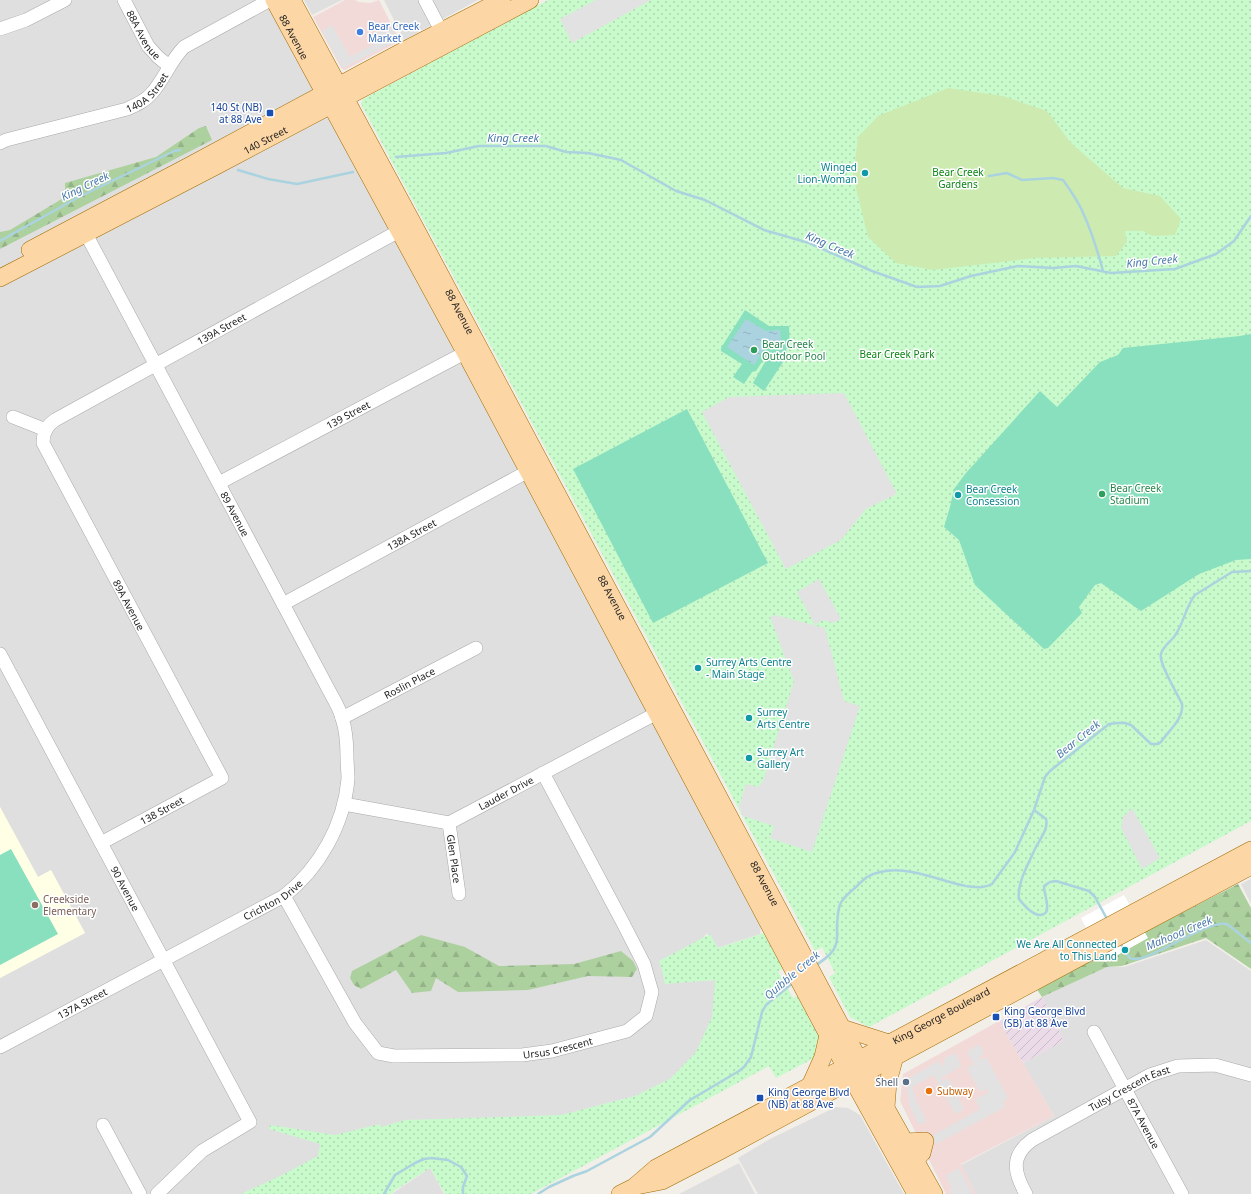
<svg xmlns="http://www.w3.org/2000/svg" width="1251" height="1194" font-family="'Noto Sans',sans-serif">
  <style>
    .residential { fill: #e0dfdf }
    .commercial { fill: #f2dad9 }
    .industrial { fill: url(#industrial-furrows) }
    .education { fill: #ffffe5 }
    .forest { fill: url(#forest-firs) }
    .park { fill: url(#park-dots) }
    .garden { fill: #cdebb0 }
    .pitch { fill: #88e0be }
    .parking { fill: #e2e2e2 }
    .water { fill: url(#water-ripples) }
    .pier { fill: #fff }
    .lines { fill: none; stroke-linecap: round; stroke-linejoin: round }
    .stream { stroke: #aad3df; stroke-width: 2.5 }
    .minor-casing { stroke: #a9a9a9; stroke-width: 14 }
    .major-casing { stroke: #a06b00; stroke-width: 18 }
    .minor { stroke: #fff; stroke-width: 13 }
    .major { stroke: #fcd6a4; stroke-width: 17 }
    .shop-dot { fill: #3f7fe0; stroke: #fff; stroke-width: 1.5 }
    .transit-dot { fill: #1a4fb4; stroke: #fff; stroke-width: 1.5 }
    .culture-dot { fill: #0f9aa8; stroke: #fff; stroke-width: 1.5 }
    .leisure-dot { fill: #2e9e5b; stroke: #fff; stroke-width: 1.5 }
    .education-dot { fill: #8d6e63; stroke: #fff; stroke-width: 1.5 }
    .service-dot { fill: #5c6f8a; stroke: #fff; stroke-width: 1.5 }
    .food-dot { fill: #e8710a; stroke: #fff; stroke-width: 1.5 }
    .labels { text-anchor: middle; stroke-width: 3; stroke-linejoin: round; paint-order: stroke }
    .shop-label { font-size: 10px; fill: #366cbe; stroke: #fff; text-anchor: start }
    .street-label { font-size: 10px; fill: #222; stroke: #fff }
    .transit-label { font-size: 10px; fill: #164399; stroke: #fff; text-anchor: start }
    .culture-label { font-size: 10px; fill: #0d838f; stroke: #fff; text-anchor: start }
    .park-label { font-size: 10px; fill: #0c8416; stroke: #fff }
    .leisure-label { font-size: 10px; fill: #27864d; stroke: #fff; text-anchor: start }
    .education-label { font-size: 10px; fill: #785e54; stroke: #fff; text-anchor: start }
    .service-label { font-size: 10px; fill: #4e5e75; stroke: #fff; text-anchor: end }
    .food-label { font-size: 10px; fill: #c56008; stroke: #fff; text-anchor: start }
    .water-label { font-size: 11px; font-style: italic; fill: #4a7aab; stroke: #fff }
  </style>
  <defs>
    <pattern id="industrial-furrows" width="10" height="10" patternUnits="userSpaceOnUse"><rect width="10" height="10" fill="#ebdbe8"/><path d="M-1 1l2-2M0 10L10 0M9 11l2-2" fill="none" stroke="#c9bcc7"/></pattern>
    <pattern id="forest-firs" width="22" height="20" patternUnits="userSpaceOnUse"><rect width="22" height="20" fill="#add19e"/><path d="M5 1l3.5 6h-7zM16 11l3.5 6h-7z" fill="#95b388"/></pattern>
    <pattern id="park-dots" width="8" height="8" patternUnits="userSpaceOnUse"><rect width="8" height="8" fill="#c8facc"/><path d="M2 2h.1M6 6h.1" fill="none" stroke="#acd6af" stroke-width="1.8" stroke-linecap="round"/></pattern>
    <pattern id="water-ripples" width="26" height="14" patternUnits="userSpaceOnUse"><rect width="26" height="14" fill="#aad3df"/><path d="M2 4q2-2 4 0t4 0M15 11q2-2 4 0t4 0" fill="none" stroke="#92b5bf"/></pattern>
  </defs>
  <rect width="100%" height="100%" fill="#f2efe9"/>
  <path class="residential" d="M0 0H264L626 667 761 924 760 934 717 948 707 933 669 983 715 980 718 999 703 1046 670 1079 635 1096 560 1116 328 1171 244 1194H0V978L85 933 51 870 38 877 0 807Z
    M304 0H342L312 15Z
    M384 0H478L404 40Z
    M1251 879V904L1241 884Z
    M1206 940 1251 971V1194H976L961 1165 1054 1116 1023 1063 1063 1041 1042 997 1107 967H1124Z
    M836 1107 848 1108 860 1115 904 1194H758L738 1158 770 1139Z
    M739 1163 755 1194H679Z
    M430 1168 444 1194H393V1193Z"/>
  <path class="commercial" d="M345 0H355L359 2 370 3 379 0 400 41 345 70 342 69 313 17Z
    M999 1021 1054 1116 961 1164 976 1194H946L900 1101 903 1074Z"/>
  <path class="industrial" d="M1042 997 1064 1041 1023 1063 999 1021Z"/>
  <path class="education" d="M0 807 38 877 51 870 85 933 0 978Z"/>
  <path class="forest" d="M206 126 212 140 0 249V232L10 230 65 197V183L156 157 199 128Z
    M1238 884 1251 908V969L1206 938 1122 966 1107 967 1042 997 1036 988Z
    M421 935 465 947 499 966 574 964 621 951 633 961 637 969 632 977 588 976 528 990 458 992 436 978 431 991 412 993 396 970 361 989 354 985 350 978 352 971Z"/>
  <path class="park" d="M548 0H1251V821L869 1027 850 1017 829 977 835 973 822 947 815 951 361 104 363 99Z
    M764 933 783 969 778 971 793 998 797 996 819 1037 816 1057 776 1078 769 1066 531 1194H445L430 1168 394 1191 392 1194H241L280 1176 318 1156 320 1144 269 1129 270 1125 335 1135 380 1124 381 1127 405 1120 561 1115 635 1096 670 1079 696 1052 712 1017 715 980 665 984 662 970 659 961 710 934 718 948Z"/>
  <path class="garden" d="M948 88 1003 96 1047 111 1071 143 1123 188 1160 196 1181 219 1175 235 1152 236 1143 231H1125L1127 242 1116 256 1035 258 933 270 896 263 868 237 853 176 858 137 878 116Z"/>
  <path class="pitch" d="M745 310 769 326H789L790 348 786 349 787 356 764 391 753 383 769 355 767 354 756 371 752 372 744 384 733 377 742 364 721 351V348Z
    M1251 334V559L1236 560 1199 574 1141 611 1101 583 1095 585 1079 607 1082 613 1048 648 1044 649 975 585 959 540 944 527 950 507 954 489 966 473 1040 391 1057 407 1100 362 1118 355 1123 348 1240 336Z
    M687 409 768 563 653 623 573 469Z
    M11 849 58 934 0 965V855Z"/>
  <path class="parking" d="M596 0H651L572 43 560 19Z
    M332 25 350 57 374 44 370 37 390 26 398 40 343 68 322 31Z
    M844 393 897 494 866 509 841 540 786 569 702 412 729 397Z
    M819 579 841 619 833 623 823 620 815 625 797 592Z
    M775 615 825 628 844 701 860 706 812 852 770 838 774 826 743 816 739 807 746 784 758 787 763 781 794 681 770 617Z
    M1132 808 1160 858 1142 869 1121 828 1123 817Z
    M979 1044 984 1054 979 1057 981 1060 986 1057 1008 1098 1003 1101 1005 1107 936 1144 932 1136 980 1109 975 1099 988 1093 986 1089 980 1092 967 1068 974 1064 967 1052Z
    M955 1053 961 1066 941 1078 943 1081 948 1078 955 1090 949 1094 951 1098 957 1095 964 1109 955 1114 934 1075 912 1087 916 1100 926 1121 919 1125 910 1107 907 1088V1079L939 1061 942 1066 945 1063 943 1059Z
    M959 1168 973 1194H950L951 1187 946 1175Z"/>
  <path class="water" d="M746 319 766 331 780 330 781 344H767L754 365 727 347Z"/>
  <path class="pier" d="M1124 895 1148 938 1105 962 1081 918Z"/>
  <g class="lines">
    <path class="stream" d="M396 157 446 153 479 146H546L566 152 588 153 621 160 676 191 705 200 764 230 809 243 872 271 917 287 940 286 971 276 1018 266 1053 268 1076 266 1111 273 1175 269 1216 254 1234 241 1251 216
      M238 170 268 179 297 184 353 172
      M989 176 1007 173 1022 180 1053 178 1063 180C1071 191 1079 202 1084 215 1092 233 1098 252 1103 271
      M0 241 77 198 174 151 180 150
      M1034 810 1046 819C1049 830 1038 841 1034 851 1028 865 1017 883 1019 899 1024 905 1035 919 1044 914 1047 912 1047 911 1047 908 1048 901 1044 894 1044 886L1050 882 1056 881 1089 891 1095 897 1107 919
      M1120 943C1123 947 1126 955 1130 958 1144 967 1205 919 1227 924L1251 943
      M815 966C822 961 832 955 835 947 838 941 837 933 837 926 838 904 839 901 856 887 859 884 863 880 867 877 898 860 935 880 966 886 975 887 983 889 992 884L1015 852 1034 810 1045 777 1050 771 1109 724 1118 723H1125L1131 725 1151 744H1158L1161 742C1168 731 1184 719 1182 704 1178 695 1158 662 1161 654 1163 646 1172 641 1176 634 1184 622 1186 606 1195 595L1232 572 1251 571
      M384 1194 395 1175 415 1163 424 1159 431 1158 448 1160 461 1167 467 1176 463 1187V1194
      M538 1194 549 1187 573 1176 587 1171 650 1137 690 1100 739 1071 744 1067 751 1057 762 1012 766 1005 794 982"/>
    <g class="minor-casing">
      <g id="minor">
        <path id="s1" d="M124 0 148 46 158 57 169 66"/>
        <path d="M425 0 445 38"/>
        <path d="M0 29 26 20 65 0"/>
        <path id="s2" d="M0 143 6 140 127 109C136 105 145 101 151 94 164 80 170 61 184 47L270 0"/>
        <path d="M13 417 46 430"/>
        <path id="s3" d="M219 483 472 349"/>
        <path id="s4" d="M283 604 536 467"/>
        <path id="s5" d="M0 654 250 1122 202 1151 157 1194"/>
        <path id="s6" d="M342 718 476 648"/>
        <path id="s7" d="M344 804 449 823 657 713"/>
        <path id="s8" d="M449 823 459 894"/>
        <path id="s9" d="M101 843 222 778 43 443C43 433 46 426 55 420L399 231"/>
        <path id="s10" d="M284 896 355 1023 378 1053 394 1056 522 1055 552 1051 627 1031 646 1016 652 992 644 964 623 923 543 773"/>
        <path id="s11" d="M1094 1032 1182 1194"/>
        <path id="s12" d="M0 1047 284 896C320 868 344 824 348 779 348 772 347 764 347 757 347 745 346 730 342 718 340 710 336 703 332 696L86 234"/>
        <path d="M103 1125 140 1194"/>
        <path id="s13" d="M1026 1194C1014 1173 1010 1156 1032 1140L1150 1075 1178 1066 1215 1065 1251 1075"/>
      </g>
    </g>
    <g class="major-casing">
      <g id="major">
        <path id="s14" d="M274 0 465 352 828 1035 916 1194"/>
        <path id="s15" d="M292 0 411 220 859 1060 934 1194"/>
        <path d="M30 250 189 166 405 50 502 0"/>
        <path id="s16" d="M0 278 216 166 530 0"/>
        <path d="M842 1028 889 1043"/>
        <path d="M810 1086 823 1057 828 1035"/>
        <path d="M886 1107 888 1082 895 1056"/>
        <path d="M905 1142 925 1141 922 1153 915 1160"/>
        <path d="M636 1186 662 1181 720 1151 1097 948 1251 866"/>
        <path id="s17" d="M620 1194 634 1187 656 1168 1251 850"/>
      </g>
    </g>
    <use href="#minor" class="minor"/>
    <use href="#major" class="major"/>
  </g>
  <circle class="shop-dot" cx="360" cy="32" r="4"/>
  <g class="transit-dot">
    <rect x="266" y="109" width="8" height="8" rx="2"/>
    <rect x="992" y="1013" width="8" height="8" rx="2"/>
    <rect x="756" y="1094" width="8" height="8" rx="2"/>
  </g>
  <g class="culture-dot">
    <circle cx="865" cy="173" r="4"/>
    <circle cx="958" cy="495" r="4"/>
    <circle cx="698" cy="668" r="4"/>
    <circle cx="749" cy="718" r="4"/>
    <circle cx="749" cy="758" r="4"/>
    <circle cx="1125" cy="950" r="4"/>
  </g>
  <g class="leisure-dot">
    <circle cx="754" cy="350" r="4"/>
    <circle cx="1102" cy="494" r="4"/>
  </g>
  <circle class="education-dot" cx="35" cy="905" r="4"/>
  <circle class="service-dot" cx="906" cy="1082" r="4"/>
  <circle class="food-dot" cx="929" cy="1091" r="4"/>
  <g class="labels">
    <g class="shop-label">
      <text x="368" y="30">Bear Creek<tspan x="368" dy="12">Market</tspan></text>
    </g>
    <g class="street-label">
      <text dy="4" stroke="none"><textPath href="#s1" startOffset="40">88A Avenue</textPath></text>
      <text dy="4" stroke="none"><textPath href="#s14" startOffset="42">88 Avenue</textPath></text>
      <text dy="4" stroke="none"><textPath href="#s2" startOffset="158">140A Street</textPath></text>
      <text dy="4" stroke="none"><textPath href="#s16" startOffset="299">140 Street</textPath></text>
      <text dy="4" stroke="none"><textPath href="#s15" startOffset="354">88 Avenue</textPath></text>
      <text dy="4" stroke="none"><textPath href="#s9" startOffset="734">139A Street</textPath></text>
      <text dy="4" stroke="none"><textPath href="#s3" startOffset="146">139 Street</textPath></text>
      <text transform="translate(235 514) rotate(62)" y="4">89 Avenue</text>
      <text dy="4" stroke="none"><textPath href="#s4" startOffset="146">138A Street</textPath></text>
      <text dy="4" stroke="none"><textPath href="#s15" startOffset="678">88 Avenue</textPath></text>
      <text transform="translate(129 605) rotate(62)" y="4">89A Avenue</text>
      <text dy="4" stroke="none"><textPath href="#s6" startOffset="76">Roslin Place</textPath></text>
      <text dy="4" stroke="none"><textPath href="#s7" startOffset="171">Lauder Drive</textPath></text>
      <text dy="4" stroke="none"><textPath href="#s9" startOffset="69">138 Street</textPath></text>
      <text dy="4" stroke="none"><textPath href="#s8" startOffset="36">Glen Place</textPath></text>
      <text dy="4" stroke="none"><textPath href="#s15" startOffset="1002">88 Avenue</textPath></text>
      <text dy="4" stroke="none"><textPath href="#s5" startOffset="266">90 Avenue</textPath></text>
      <text dy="4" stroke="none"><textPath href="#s12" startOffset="310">Crichton Drive</textPath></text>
      <text dy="4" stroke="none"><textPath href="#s12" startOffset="93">137A Street</textPath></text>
      <text dy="4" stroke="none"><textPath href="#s17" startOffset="368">King George Boulevard</textPath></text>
      <text dy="4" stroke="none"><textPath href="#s10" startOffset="364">Ursus Crescent</textPath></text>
      <text dy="4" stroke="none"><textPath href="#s13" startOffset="172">Tulsy Crescent East</textPath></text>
      <text dy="4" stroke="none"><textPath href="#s11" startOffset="104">87A Avenue</textPath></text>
    </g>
    <g class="transit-label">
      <text x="262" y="111" text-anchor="end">140 St (NB)<tspan x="262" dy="12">at 88 Ave</tspan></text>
      <text x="1004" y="1015">King George Blvd<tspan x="1004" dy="12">(SB) at 88 Ave</tspan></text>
      <text x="768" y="1096">King George Blvd<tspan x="768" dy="12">(NB) at 88 Ave</tspan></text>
    </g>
    <g class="culture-label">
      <text x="857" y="171" text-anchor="end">Winged<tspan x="857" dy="12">Lion-Woman</tspan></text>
      <text x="966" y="493">Bear Creek<tspan x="966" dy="12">Consession</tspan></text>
      <text x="706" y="666">Surrey Arts Centre<tspan x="706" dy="12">- Main Stage</tspan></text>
      <text x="757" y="716">Surrey<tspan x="757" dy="12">Arts Centre</tspan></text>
      <text x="757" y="756">Surrey Art<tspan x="757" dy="12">Gallery</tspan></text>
      <text x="1117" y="948" text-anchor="end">We Are All Connected<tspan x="1117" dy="12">to This Land</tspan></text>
    </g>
    <g class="park-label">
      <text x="958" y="176">Bear Creek<tspan x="958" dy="12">Gardens</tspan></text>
      <text x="897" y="358">Bear Creek Park</text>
    </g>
    <g class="leisure-label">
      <text x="762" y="348">Bear Creek<tspan x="762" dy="12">Outdoor Pool</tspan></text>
      <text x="1110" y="492">Bear Creek<tspan x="1110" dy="12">Stadium</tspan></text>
    </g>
    <g class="education-label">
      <text x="43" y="903">Creekside<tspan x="43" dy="12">Elementary</tspan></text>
    </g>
    <g class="service-label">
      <text x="898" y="1086">Shell</text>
    </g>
    <g class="food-label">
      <text x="937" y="1095">Subway</text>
    </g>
    <g class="water-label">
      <text x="513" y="142">King Creek</text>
      <text transform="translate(85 186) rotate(-26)" y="4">King Creek</text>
      <text transform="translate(830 245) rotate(23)" y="4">King Creek</text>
      <text transform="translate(1152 261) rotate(-6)" y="4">King Creek</text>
      <text transform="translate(1078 739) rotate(-39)" y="4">Bear Creek</text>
      <text transform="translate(1179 933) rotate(-23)" y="4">Mahood Creek</text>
      <text transform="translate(792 975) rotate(-40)" y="4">Quibble Creek</text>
    </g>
  </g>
</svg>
